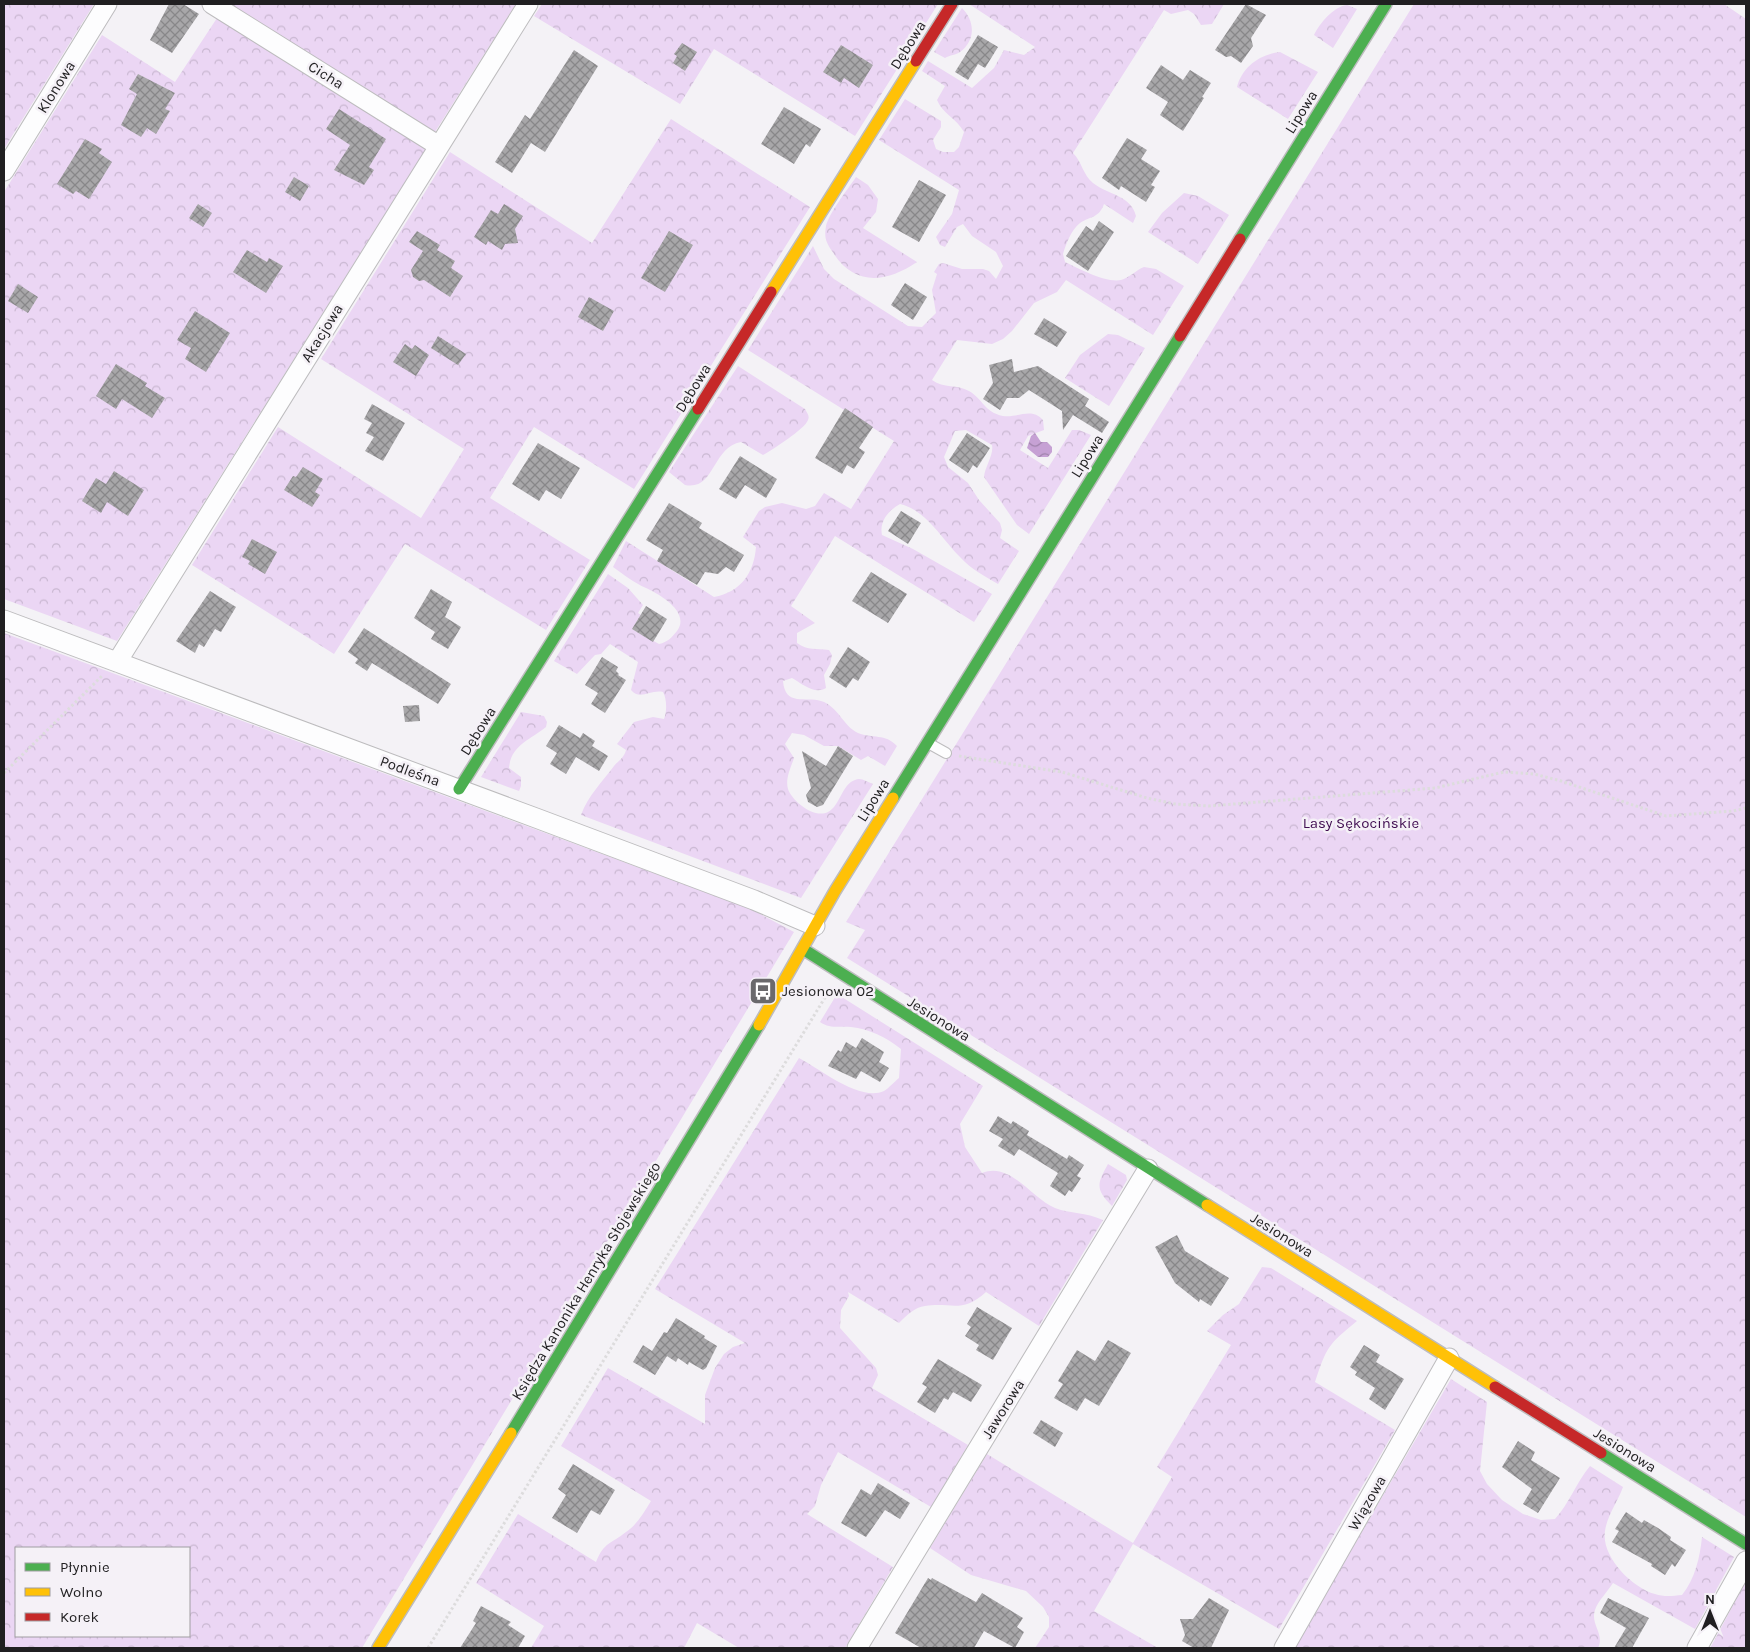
<svg xmlns="http://www.w3.org/2000/svg" width="1750" height="1652" font-family="Karla,sans-serif">
  <style>
    .forest { fill: url(#forest-crowns); fill-rule: evenodd }
    .water { fill: url(#water-waves) }
    .building { fill: url(#building-cross-hatch) }
    .lines { fill: none; stroke-linecap: round; stroke-linejoin: round }
    .lane-casing { stroke: #bdbcbe; stroke-width: 12 }
    .street-casing { stroke: #bdbcbe; stroke-width: 21 }
    .fast-casing { stroke: #bdbcbe; stroke-width: 14 }
    .slow-casing { stroke: #bdbcbe; stroke-width: 14 }
    .jam-casing { stroke: #bdbcbe; stroke-width: 14 }
    .path { stroke: #dddcdd; stroke-width: 3; stroke-dasharray: 2.5 2.5; stroke-linecap: butt }
    .lane { stroke: #fdfdfe; stroke-width: 10 }
    .street { stroke: #fdfdfe; stroke-width: 19 }
    .fast { stroke: #4caf50; stroke-width: 11 }
    .slow { stroke: #ffc107; stroke-width: 11 }
    .jam { stroke: #c62828; stroke-width: 11 }
    .labels { text-anchor: middle; stroke-width: 5; stroke-linejoin: round; paint-order: stroke }
    .street-label { font-size: 15px; fill: #201f21; stroke: #f5f1f7 }
    .park-label { font-size: 15px; fill: #400d51; stroke: #f5f1f7 }
    .poi-label { font-size: 15px; fill: #201f21; stroke: #f5f1f7; text-anchor: start }
  </style>
  <defs>
    <pattern id="forest-crowns" width="20" height="18" patternUnits="userSpaceOnUse" patternTransform="scale(1.25)"><rect width="20" height="18" fill="#ebd6f4"/><path d="M2 6a3 3 0 1 1 6 0M12 15a3 3 0 1 1 6 0" fill="none" stroke="#c9b7d1"/></pattern>
    <pattern id="water-waves" width="16" height="10" patternUnits="userSpaceOnUse" patternTransform="scale(1.25)"><rect width="16" height="10" fill="#c6a1d4"/><path d="M0 5q4-4 8 0t8 0" fill="none" stroke="#a083ac"/></pattern>
    <pattern id="building-cross-hatch" width="8" height="8" patternUnits="userSpaceOnUse" patternTransform="scale(1.25)"><rect width="8" height="8" fill="#a8a7a9"/><path d="M0 0l8 8M0 8l8-8" fill="none" stroke="#888789"/></pattern>
  </defs>
  <rect width="100%" height="100%" fill="#f4f2f6"/>
  <path class="forest" d="M4 4H94L4 149Z
    M223 4H516L433 135Z
    M542 4H938L855 136 714 49 680 104 534 16Z
    M969 4H1224L1212 24 1201 25 1194 14 1188 10 1171 14 1164 10 1073 153C1082 162 1083 175 1093 183 1108 195 1131 195 1136 216L1133 223 1104 204C1099 218 1091 216 1080 223 1071 230 1066 244 1063 254L1065 262C1079 269 1106 283 1121 280 1129 278 1136 270 1144 267L1156 269 1184 286 1153 335 1066 280 1057 292 1034 303 1012 331 1003 339 992 344 957 340 932 380C944 389 957 384 969 391 983 399 984 412 1003 416 1019 418 1031 407 1043 420L1044 430 1028 436 1020 450 1048 468 1072 430H1079L1091 435 1029 534 1017 525 984 477C985 466 994 455 992 445L966 430 955 431 944 457 948 467 968 483 979 500 1000 523 1002 530 1000 538 1019 551 998 584C984 576 971 569 960 557 942 539 926 510 900 504 889 510 879 521 882 535L913 549 992 594 974 622 835 536 791 606 815 623 797 633V643C808 651 816 648 829 650L832 655 830 664 824 675 826 688C815 695 802 684 792 678L783 681C785 707 806 696 821 701 838 706 843 726 858 733 873 739 885 733 897 746L885 766 868 756 861 760 838 746H824L804 735 792 733 785 744 794 758C791 767 785 779 788 789 792 801 814 819 828 812 840 806 842 784 855 780 861 777 867 782 873 784L801 898 581 815C588 796 602 782 614 766 619 760 624 758 626 750L617 744 634 722 653 717 664 719C667 712 667 699 663 692 651 689 640 701 631 690L638 662 610 644 601 654 595 655 577 674 554 661 608 574 628 588 643 605 638 613 641 615 632 629 659 644C668 642 671 638 677 631 691 612 659 594 646 588 634 583 623 574 613 567L626 541 714 597C741 592 754 573 756 547L743 537 759 511 765 507 782 503 806 509 815 506 824 493 851 509 894 441 748 350 813 246 824 269 834 279 908 326 922 327 936 313 932 290 937 274 934 272 939 264 943 263 962 269H983L989 271 996 279 1003 266 996 252 972 236 963 224 957 227 945 247 940 245 936 237 952 214 959 190 879 140 905 99 941 121V127L933 140 936 149 943 152H954L959 147 964 132C957 119 942 113 937 100L945 86 922 71 928 61 972 88 994 68 1004 50 1024 55 1035 47Z
    M1414 4H1724L1746 19V1517L847 958 865 930 846 922Z
    M1347 5 1357 9 1333 48 1314 35C1320 23 1333 7 1347 5Z
    M962 8C975 21 976 40 960 52 956 55 950 55 945 58L934 52Z
    M219 15 429 144 117 641 4 599V192L102 35 175 82Z
    M1280 52 1318 72 1288 119 1237 87C1242 67 1260 54 1280 52Z
    M671 119 810 207 634 489 534 427 490 498 590 560 546 630 405 544 334 654 192 565 278 427 421 518 464 449 321 359 450 152 592 243Z
    M856 177 868 185 878 199 876 212 863 228 917 262C886 283 854 287 832 251 826 242 824 238 826 226 829 213 848 189 856 177Z
    M1184 193 1198 196 1229 215 1198 264 1148 232 1162 213Z
    M1108 334 1118 335 1145 348 1109 406 1065 378 1080 355Z
    M738 366 805 409C807 413 810 416 808 420 805 429 772 450 763 455L741 442C712 447 715 491 685 485L669 472Z
    M4 633 751 909 794 932 362 1648H4ZM16 1548H189V1636H16Z
    M521 712 544 716 547 722 546 727C530 740 511 745 509 768L521 777V786L519 791 481 777Z
    M837 994 983 1086 960 1124 965 1147 982 1173C1010 1161 1031 1198 1055 1208 1071 1214 1085 1212 1103 1220L1039 1326 986 1292C962 1314 952 1302 925 1306 915 1307 906 1316 899 1323L848 1292 849 1296 841 1310 840 1328 876 1368 878 1375 872 1388 968 1445 931 1507 838 1452 821 1485 815 1506 807 1514 893 1567 845 1648H739L697 1623 684 1648H531L544 1626 476 1583 518 1514 596 1562C604 1542 611 1544 626 1532 637 1525 644 1512 651 1501L561 1446 608 1368 705 1424V1395L715 1368 724 1354 733 1347 745 1343 655 1289 799 1058C820 1069 860 1102 884 1091 889 1088 895 1081 899 1078L901 1049C886 1037 869 1029 851 1027 839 1026 830 1029 820 1022Z
    M1108 1164 1126 1175 1127 1180 1112 1206C1095 1189 1097 1184 1108 1164Z
    M1262 1267 1271 1268 1357 1321C1328 1345 1327 1346 1315 1382L1395 1430 1279 1629 1133 1544 1094 1611 1158 1648H1035L1049 1627V1617L1043 1607 1026 1591 971 1575 930 1548 987 1454 1133 1543 1172 1477 1157 1467 1231 1345 1207 1331 1223 1315 1239 1304Z
    M1451 1379 1487 1402 1480 1471 1487 1484 1502 1500 1523 1514 1541 1520 1555 1519C1569 1504 1576 1483 1590 1466L1623 1487C1618 1501 1607 1516 1605 1531 1601 1556 1631 1587 1655 1594 1664 1597 1672 1596 1682 1595 1695 1579 1700 1557 1702 1537L1734 1557 1695 1629 1613 1583C1608 1591 1598 1601 1595 1610 1590 1624 1605 1634 1598 1648H1294Z
    M1746 1581V1648H1710L1714 1641Z"/>
  <path class="water" d="M1035 433 1041 442H1047L1052 447V452L1048 457H1038L1027 448 1031 436Z"/>
  <path class="building" d="M169 4H183L199 14 172 53 150 40Z
    M1246 4 1266 15 1251 38 1253 46 1241 63 1231 56 1226 57 1215 50Z
    M978 35 998 47 985 68 978 64 968 80 955 72Z
    M682 43 697 52 685 71 673 63 677 56 674 54Z
    M841 45 873 65 859 88 844 78 841 83 823 72Z
    M574 50 598 66 545 152 531 143 512 173 495 162 525 115 530 119Z
    M1161 65 1183 80 1190 70 1211 83 1202 97 1204 98 1183 131 1160 115 1168 102 1146 88Z
    M138 74 175 93 165 109 170 111 156 134 147 128 141 137 121 125 137 94 129 89Z
    M784 107 821 129 810 147 806 144 794 164 761 144Z
    M339 109 386 139 369 167 374 170 364 185 334 170 350 145 326 129Z
    M1127 138 1147 150 1141 159 1160 171 1151 185 1155 187 1146 202 1121 186 1119 190 1102 178Z
    M85 139 102 149 99 153 112 162 89 199 76 191 73 194 57 184Z
    M294 177 309 186 300 201 285 192Z
    M919 180 946 195 919 242 892 227Z
    M198 204 212 213 203 227 189 218Z
    M504 204 523 216 515 229 518 243 505 244 502 250 488 241 486 245 474 237 491 210 498 214Z
    M1099 221 1114 232 1088 271 1066 256 1086 226 1093 231Z
    M417 231 440 245 437 250 455 261 451 268 463 276 450 297 424 280 419 281 413 277 411 270 423 251 409 242Z
    M669 231 693 245 665 292 641 278Z
    M247 250 267 262 269 258 283 266 266 293 233 272Z
    M905 283 927 297 913 320 891 305Z
    M18 284 38 297 28 313 8 301Z
    M589 297 614 311 603 331 578 317Z
    M195 311 230 333 206 372 185 359 191 348 177 340Z
    M1044 318 1067 332 1057 347 1034 334Z
    M438 336 466 354 458 365 431 348Z
    M405 344 412 349 415 345 429 355 416 376 393 362Z
    M1012 359 1014 372 1038 366 1089 399 1085 406 1109 422 1102 433 1073 415 1063 430 1062 411 1029 390 1019 398H1007L1000 410 983 399 993 383 989 365Z
    M116 364 147 383 145 386 165 398 152 418 122 399 116 409 96 396Z
    M372 404 405 423 383 461 365 451 374 437 366 433 372 423 364 419Z
    M845 408 873 427 859 448 865 452 854 469 847 465 842 474 815 458Z
    M967 433 990 448 977 468 973 465 968 473 949 460Z
    M538 443 580 468 561 499 546 490 539 501 512 484Z
    M740 456 777 479 766 498 745 485 736 499 719 489Z
    M303 467 323 479 315 492 320 495 312 507 284 490 293 476 296 477Z
    M114 471 144 490 128 516 107 502 101 513 82 501 96 478 106 484Z
    M669 503 702 523 699 528 744 555 734 572 726 567 718 574 705 572 697 585 657 561 663 550 646 540Z
    M901 511 921 523 908 544 888 531Z
    M252 539 277 552 265 574 248 564 250 561 242 557Z
    M871 572 907 594 888 623 852 601Z
    M431 589 452 602 445 617 461 627 448 649 431 639 435 632 414 618Z
    M210 591 236 607 221 632 215 629 204 647 199 644 195 653 176 641Z
    M646 606 667 619 653 642 632 629Z
    M364 628 451 684 438 704 372 663 367 671 355 663 358 659 348 652Z
    M848 647 870 662 858 681 853 678 846 688 829 677Z
    M602 657 618 667 616 671 619 674 618 675 626 680 605 713 591 704 598 693 585 685Z
    M419 705 420 721 405 722 403 706Z
    M559 725 580 738 583 733 595 741 592 746 608 756 599 771 576 757 566 774 550 764 557 753 546 746Z
    M838 746 853 756 823 805 817 807 808 802 806 795 811 788 802 751 826 766Z
    M862 1038 884 1052 879 1062 889 1068 880 1082 861 1071 856 1079 828 1066 838 1050 841 1052 846 1042 856 1048Z
    M998 1116 1011 1124 1013 1121 1029 1131 1027 1135 1067 1159 1069 1155 1084 1165 1077 1176 1081 1178 1072 1192 1069 1190 1065 1196 1050 1186 1058 1173 1019 1149 1014 1156 998 1146 1003 1139 989 1131Z
    M1177 1235 1185 1251 1229 1278 1211 1306 1200 1299 1199 1302 1175 1283 1155 1247Z
    M977 1307 1012 1328 993 1360 976 1350 979 1345 965 1336 971 1327 967 1324Z
    M676 1318 705 1336 704 1338 717 1346 706 1368 703 1370 689 1362 688 1365 678 1358 676 1362 667 1356 655 1375 633 1362 643 1345 652 1351 664 1332 667 1333Z
    M1108 1340 1131 1353 1099 1406 1085 1398 1077 1411 1054 1398 1063 1384 1058 1381 1077 1350 1095 1361Z
    M1364 1345 1380 1355 1376 1362 1404 1379 1385 1410 1369 1399 1375 1388 1355 1375 1357 1372 1350 1367Z
    M938 1359 982 1385 971 1402 953 1392 948 1400 944 1398 935 1413 917 1402 927 1387 922 1384Z
    M1041 1420 1063 1433 1055 1447 1033 1433Z
    M1518 1441 1535 1452 1531 1460 1560 1478 1538 1513 1523 1504 1532 1489 1502 1467Z
    M573 1464 615 1490 600 1515 591 1510 577 1533 552 1518 566 1495 558 1489Z
    M878 1483 910 1503 900 1519 885 1510 866 1537 841 1523 861 1489 871 1495Z
    M1626 1512 1642 1523 1644 1520 1658 1528 1671 1537 1670 1540 1686 1550 1675 1567 1672 1564 1665 1575 1651 1566 1652 1564 1612 1542 1619 1531 1615 1529Z
    M928 1578 931 1580 932 1578 976 1602 982 1593 1023 1618 1017 1627 1024 1632 1015 1648 984 1631 974 1648H921L895 1633Z
    M1209 1598 1229 1610 1211 1648H1194L1182 1641 1185 1635 1180 1619H1193Z
    M1608 1598 1649 1618 1632 1648H1614L1626 1628 1600 1613Z
    M481 1606 511 1622 508 1625 525 1636 518 1648H460L476 1623 473 1621Z"/>
  <g class="lines">
    <g class="lane-casing">
      <path id="lane" d="M928 743 946 753"/>
    </g>
    <g class="street-casing">
      <path id="street" d="M212 4 439 146
        M4 171 107 4
        M4 620 536 818 754 900 815 926
        M117 662 528 4
        M857 1648 1148 1169
        M1284 1648 1449 1358
        M1697 1648 1746 1561"/>
    </g>
    <g class="fast-casing">
      <path id="fast" d="M1240 239 1386 4
        M459 789 698 409
        M893 798 1180 336
        M803 949 1207 1205
        M511 1433 759 1025
        M1601 1453 1746 1544"/>
    </g>
    <g class="slow-casing">
      <path id="slow" d="M771 292 916 61
        M759 1025 835 891 893 798
        M1207 1205 1495 1387
        M378 1648 511 1433"/>
    </g>
    <g class="jam-casing">
      <path id="jam" d="M916 61 952 4
        M1180 336 1240 239
        M698 409 771 292
        M1495 1387 1601 1453"/>
    </g>
    <path class="path" d="M959 756 1062 772 1147 798 1175 804 1209 806 1435 788 1504 772 1534 774 1561 781 1666 816 1733 811 1746 808
      M4 773 103 675
      M428 1648 829 991"/>
    <use href="#lane" class="lane"/>
    <use href="#street" class="street"/>
    <use href="#fast" class="fast"/>
    <use href="#slow" class="slow"/>
    <use href="#jam" class="jam"/>
  </g>
  <defs>
    <g id="bus-square" transform="scale(1.4375)"><rect x="-9" y="-9" width="18" height="18" rx="4" fill="#6a696c" stroke="#f5f1f7"/><path d="M-5-6H5V4H4V6H2V4H-2V6H-4V4H-5ZM-3.5-4V0h7V-4ZM-3.5 1.2v1.5H-2V1.2ZM2 1.2v1.5H3.5V1.2Z" fill="#fff"/></g>
  </defs>
  <g fill-rule="evenodd">
    <use href="#bus-square" x="763" y="991"/>
  </g>
  <g class="labels">
    <g class="street-label">
      <text transform="translate(908 45) rotate(-58)" y="5">Dębowa</text>
      <text transform="translate(326 75) rotate(32)" y="5">Cicha</text>
      <text transform="translate(56 87) rotate(-58)" y="5">Klonowa</text>
      <text transform="translate(1301 112) rotate(-58)" y="5">Lipowa</text>
      <text transform="translate(322 333) rotate(-58)" y="5">Akacjowa</text>
      <text transform="translate(693 388) rotate(-58)" y="5">Dębowa</text>
      <text transform="translate(1087 456) rotate(-58)" y="5">Lipowa</text>
      <text transform="translate(478 731) rotate(-58)" y="5">Dębowa</text>
      <text transform="translate(410 771) rotate(20)" y="5">Podleśna</text>
      <text transform="translate(873 800) rotate(-58)" y="5">Lipowa</text>
      <text transform="translate(939 1019) rotate(32)" y="5">Jesionowa</text>
      <text transform="translate(1282 1235) rotate(32)" y="5">Jesionowa</text>
      <text transform="translate(586 1281) rotate(-59)" y="5">Księdza Kanonika Henryka Słojewskiego</text>
      <text transform="translate(1003 1409) rotate(-58)" y="5">Jaworowa</text>
      <text transform="translate(1625 1450) rotate(32)" y="5">Jesionowa</text>
      <text transform="translate(1367 1503) rotate(-60)" y="5">Wiązowa</text>
    </g>
    <g class="park-label">
      <text x="1361" y="828">Lasy Sękocińskie</text>
    </g>
    <g class="poi-label">
      <text x="782" y="996">Jesionowa 02</text>
    </g>
  </g>
  <rect width="1750" height="1652" fill="none" stroke="#201f21" stroke-width="10"/>
  <rect x="15" y="1547" width="175" height="90" fill="#f5f1f7" stroke="#a09da1"/>
  <rect x="25" y="1563" width="25" height="8" fill="#4caf50" stroke="#a09da1"/>
  <text x="60" y="1572" font-size="15" fill="#201f21">Płynnie</text>
  <rect x="25" y="1588" width="25" height="8" fill="#ffc107" stroke="#a09da1"/>
  <text x="60" y="1597" font-size="15" fill="#201f21">Wolno</text>
  <rect x="25" y="1613" width="25" height="8" fill="#c62828" stroke="#a09da1"/>
  <text x="60" y="1622" font-size="15" fill="#201f21">Korek</text>
  <g transform="translate(1710 1612)" stroke="#f5f1f7" stroke-width="4" paint-order="stroke">
  <path d="M0-4L9 19L0 12L-9 19Z" fill="#201f21"/>
  <text y="-8" font-size="14" font-weight="bold" text-anchor="middle" fill="#201f21">N</text>
  </g>
</svg>
